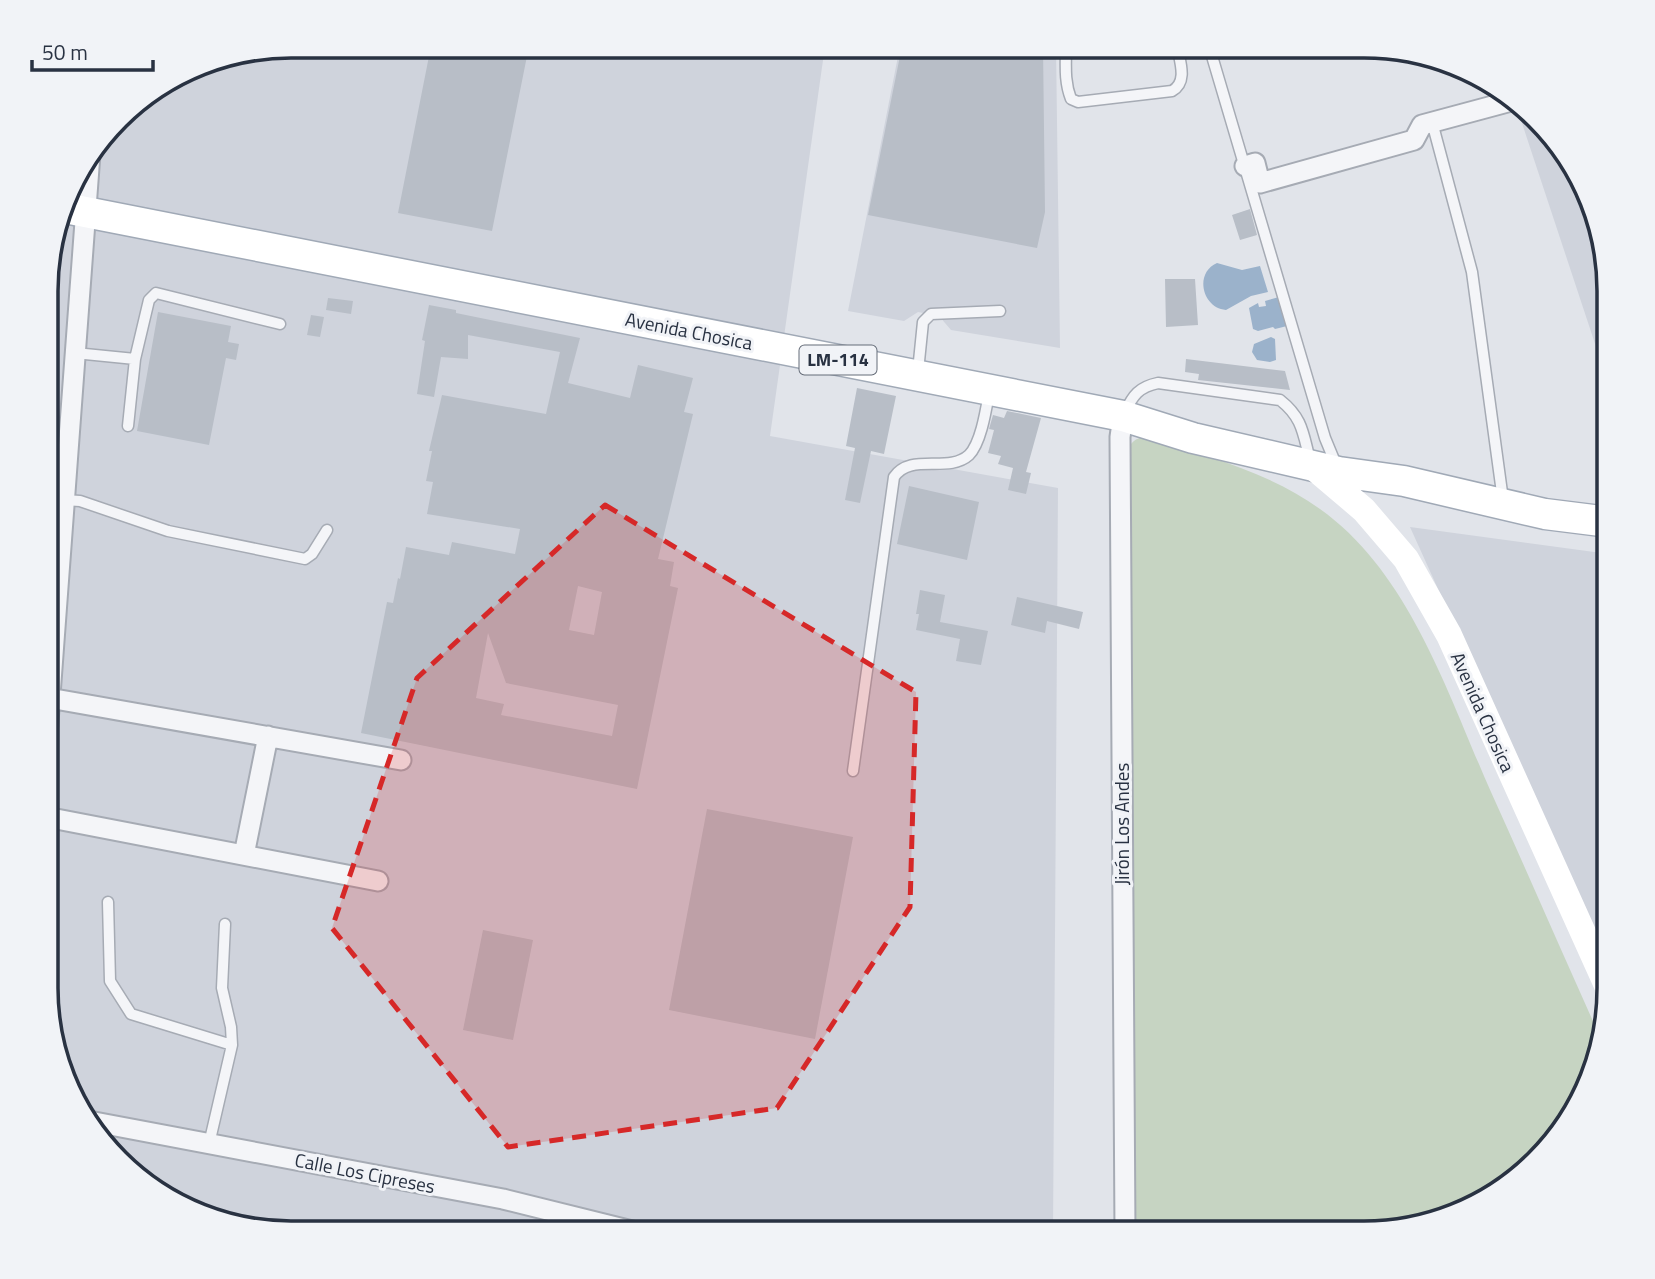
<svg xmlns="http://www.w3.org/2000/svg" width="1655" height="1279" font-family="'Titillium Web',sans-serif">
  <style>
    .built { fill: #cfd3dc }
    .green { fill: #c6d4c2 }
    .water { fill: #9bb2cb }
    .building { fill: #b8bec7; fill-rule: evenodd }
    .lines { fill: none; stroke-linecap: round; stroke-linejoin: round }
    .lane-casing { stroke: #a6abb4; stroke-width: 13 }
    .street-casing { stroke: #a6abb4; stroke-width: 23 }
    .primary-casing { stroke: #a0a9b6; stroke-width: 33 }
    .lane { stroke: #f4f5f8; stroke-width: 10 }
    .street { stroke: #f4f5f8; stroke-width: 19 }
    .secondary { stroke: #fff; stroke-width: 26 }
    .primary { stroke: #fff; stroke-width: 30 }
    .marked { fill: #d62828; fill-opacity: 0.2; stroke: #d62828; stroke-width: 5; stroke-dasharray: 14 9; stroke-linejoin: round }
    .labels { text-anchor: middle; stroke-width: 6; stroke-linejoin: round; paint-order: stroke }
    .shield { fill: #f1f3f7; stroke: #656c78; stroke-width: 2 }
    .shield-label { font-size: 18px; font-weight: bold; fill: #293242 }
    .street-label { font-size: 19px; fill: #293242; stroke: #f1f3f7 }
    .rim { fill: none; stroke: #293242; stroke-width: 3.5 }
  </style>
  <rect width="100%" height="100%" fill="#e1e4ea"/>
  <path class="built" d="M290 46H825L770 436 1058 488 1053 1233H275L213 1219 169 1197 129 1172 71 1097 46 1005 48 258 78 168 129 106 211 59Z
    M900 46H1056L1060 348 951 330 939 316 918 312 904 321 848 311Z
    M1528 108 1584 182 1609 290V386L1518 111Z
    M1410 527 1609 554V967Z"/>
  <path class="green" d="M1144 437C1204 455 1269 472 1320 509 1410 573 1448 695 1491 792 1528 874 1564 957 1601 1039L1591 1083 1548 1150 1459 1215 1365 1233H1136L1125 459C1128 447 1131 439 1144 437Z"/>
  <path class="water" d="M1217 263 1242 270 1260 266 1268 292 1251 296 1226 310C1202 308 1194 273 1217 263Z
    M1279 297 1287 326 1275 329 1273 327 1258 331 1253 329 1249 308 1258 303 1259 307 1266 306 1265 301Z
    M1271 337 1275 339 1276 360 1270 362 1257 360 1252 352 1254 344Z"/>
  <path class="building" d="M431 46H529L492 231 398 213Z
    M902 46H1043L1045 212 1037 248 868 215Z
    M1250 209 1257 235 1240 240 1232 215Z
    M1165 279H1195L1198 325 1166 327Z
    M328 298 353 301 351 314 326 310Z
    M429 305 456 310V313L580 338 568 383 630 398 638 365 693 378 684 412 693 414 658 559 674 562 670 586 678 588 637 789 361 733 387 602 393 603 398 578 400 579 406 547 449 555 452 542 515 554 520 529 427 514 433 482 426 481 432 451H429L442 395 546 414 560 352 468 335V359L441 357 434 397 417 394 425 341 422 340ZM578 586 602 592 594 635 569 630ZM488 633 506 683 618 705 612 736 501 715 504 704 476 698Z
    M158 312 231 326 228 342 239 344 236 360 226 358 209 445 137 431Z
    M311 315 324 317 320 337 307 335Z
    M1186 359 1285 371 1290 390 1198 380 1199 374 1185 372Z
    M857 388 896 396 884 454 871 451 860 503 845 500 855 448 846 446Z
    M1007 411 1041 418 1026 472 1031 473 1026 494 1008 490 1013 468 998 464 1001 456 988 453 994 430 989 429 993 415 1004 418Z
    M909 486 979 502 967 560 897 544Z
    M920 590 945 595 940 622 988 631 981 665 956 661 960 639 916 630 919 614H916Z
    M1017 597 1083 612 1079 629 1047 621 1045 633 1011 625Z
    M707 809 853 837 815 1039 669 1010Z
    M483 930 533 940 513 1040 463 1030Z"/>
  <g class="lines">
    <g class="lane-casing">
      <path id="lane" d="M1066 46C1066 64 1064 81 1071 99L1078 102 1172 91C1188 82 1180 62 1177 46
        M1209 46 1325 438 1337 467
        M1432 122 1472 272 1503 500
        M75 353 135 359 149 300 156 293 280 324
        M918 371 923 322 931 314 1000 311
        M1125 412C1133 395 1139 387 1158 383L1280 400C1303 418 1303 434 1310 460
        M128 426 135 359
        M64 500 80 501 168 531 305 559 312 554 327 530
        M853 771 894 477C911 452 948 474 969 455 981 443 986 410 989 393
        M108 902 110 981 131 1014 232 1045
        M209 1144 232 1045 231 1027 222 988 225 924"/>
    </g>
    <g class="street-casing">
      <path id="street" d="M1245 166 1255 163 1260 183 1414 140 1422 125 1515 100
        M1123 416 1120 437 1125 1233
        M49 698 401 760
        M47 736 90 154
        M46 817 378 881
        M244 855 268 736
        M89 1121 503 1199 640 1233"/>
    </g>
    <g class="primary-casing">
      <path id="primary" d="M65 208 1123 416 1193 438 1339 472 1404 481 1545 514 1609 522"/>
    </g>
    <use href="#lane" class="lane"/>
    <use href="#street" class="street"/>
    <path class="secondary" d="M1311 465 1364 510 1406 559 1449 635 1609 990"/>
    <use href="#primary" class="primary"/>
  </g>
  <path class="marked" d="M605 505 916 692 910 907 777 1108 508 1147 332 928 417 678Z"/>
  <g class="labels">
    <rect class="shield" x="799.5" y="345.5" width="77" height="29" rx="5"/>
    <g class="shield-label">
      <text x="838" y="366">LM-114</text>
    </g>
    <g class="street-label">
      <text transform="translate(689 331) rotate(11)" y="7">Avenida Chosica</text>
      <text transform="translate(1483 712) rotate(66)" y="7">Avenida Chosica</text>
      <text transform="translate(1122 824) rotate(-90)" y="7">Jirón Los Andes</text>
      <text transform="translate(365 1173) rotate(11)" y="7">Calle Los Cipreses</text>
    </g>
  </g>
  <path d="M0 0H1655V1279H0ZM291 58H1364A233 233 0 0 1 1597 291V988A233 233 0 0 1 1364 1221H291A233 233 0 0 1 58 988V291A233 233 0 0 1 291 58Z" fill="#f1f3f7" fill-rule="evenodd"/>
  <path class="rim" d="M291 58H1364A233 233 0 0 1 1597 291V988A233 233 0 0 1 1364 1221H291A233 233 0 0 1 58 988V291A233 233 0 0 1 291 58Z"/>
  <path d="M32 60v10h121v-10" fill="none" stroke="#293242" stroke-width="3.5"/>
  <text x="42" y="60" font-size="21" fill="#293242" stroke="#f1f3f7" stroke-width="5" paint-order="stroke">50 m</text>
</svg>
